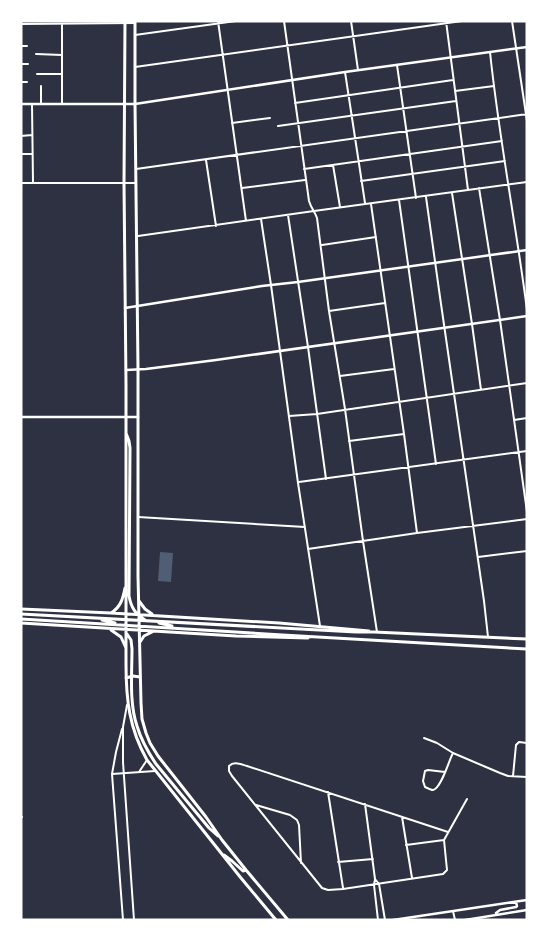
<svg xmlns="http://www.w3.org/2000/svg" width="548" height="941" font-family="'DM Sans',sans-serif">
  <style>
    .water { fill: #4f5d75 }
    .lines { fill: none; stroke-linecap: round; stroke-linejoin: round }
    .minor { stroke: #fff; stroke-width: 2 }
    .tertiary { stroke: #fff; stroke-width: 2.5 }
    .secondary { stroke: #fff; stroke-width: 2.5 }
    .primary { stroke: #fff; stroke-width: 3 }
  </style>
  <rect width="100%" height="100%" fill="#2d3142"/>
  <path class="water" d="M160 552 173 553 171 582 158 581Z"/>
  <g class="lines">
    <path class="minor" d="M218 21 246 221
      M284 21 309 201C311 208 315 212 317 218L329 311 345 409 363 541 377 632
      M351 21 358 70
      M446 21 468 190
      M512 21 527 121
      M21 24 135 23
      M135 35 236 21
      M21 46H27
      M490 52C499 139 516 224 527 310
      M36 54 62 55
      M21 64H28
      M397 65 416 198
      M135 67 462 21
      M345 72 365 203
      M37 74H62
      M21 82H27
      M41 86V104
      M455 91 494 86
      M295 103 453 80
      M32 104 33 183
      M62 104V24
      M232 123 270 118
      M278 126 456 101
      M21 136 32 135
      M21 154H32
      M206 160 216 226
      M333 165 340 207
      M136 169 527 114
      M304 169 502 141
      M361 181 505 161
      M21 183H136
      M242 188 305 180
      M479 188 500 320 527 512
      M452 193 472 324 481 390
      M426 197 440 297 484 601 488 637
      M399 200 436 464
      M371 204 404 434 417 533
      M288 215 308 347 326 479
      M261 219 271 285 298 483 320 626
      M138 236 314 211 527 182
      M322 245 376 237
      M329 311 385 303
      M340 376 394 369
      M289 416 317 414 527 383
      M514 420 527 418
      M349 441 404 434
      M299 482 527 451
      M138 517 305 527
      M308 549 417 533 527 519
      M478 557 527 551
      M21 703V722
      M127 705 123 727V762L134 920
      M122 729 116 752 112 774 123 920
      M424 738 437 743 453 753
      M139 772 147 760
      M445 772 428 770 425 771 423 781 425 787C427 788 431 790 433 790 441 789 449 760 453 753L500 773 508 776 527 777
      M112 774 155 771
      M513 776 516 745 519 742 527 743
      M328 792 343 888
      M365 804 375 879 374 885 378 920
      M256 805 290 815 297 820 299 825 301 863
      M21 817H22
      M402 817 412 878
      M444 840 447 870 443 874 343 889 328 890 322 888 232 776 229 771V766C234 761 240 764 247 766L448 832
      M406 845 444 840 467 799
      M338 862 373 859
      M375 879 379 884 385 920
      M453 911 455 920"/>
    <path class="tertiary" d="M21 104H135L345 72 527 47
      M125 308 262 286 298 282 527 250
      M126 370 146 369 216 360 527 316
      M21 417H138"/>
    <path class="secondary" d="M496 913 500 910 516 907 517 906 516 902
      M393 920 527 900
      M465 920 527 910"/>
    <path class="primary" d="M125 21 124 183 126 384V664C126 699 129 728 147 760L241 878 276 920
      M135 21V104L138 369V576L141 703 142 719 146 733 150 743 158 756 206 817 222 840 246 870 288 920
      M126 433 129 441 130 448 129 596C131 607 135 614 145 620
      M139 601 145 609 152 614
      M21 609 111 613C121 607 123 598 125 588
      M111 613 279 623 369 631
      M21 614 356 632H374L527 639
      M21 619C190 629 358 640 527 649
      M102 620 115 623
      M21 623 236 636 308 638
      M159 623 172 626
      M111 630 121 637 126 648
      M127 634 131 640 132 649C132 673 129 703 137 726 141 740 148 752 156 764L209 828 218 836
      M140 642 144 636 152 632
      M126 678 133 676 140 677
      M224 855 232 861 243 871 246 870"/>
  </g>
  <rect width="548" height="941" fill="none" stroke="#ffffff" stroke-width="45"/>
</svg>
